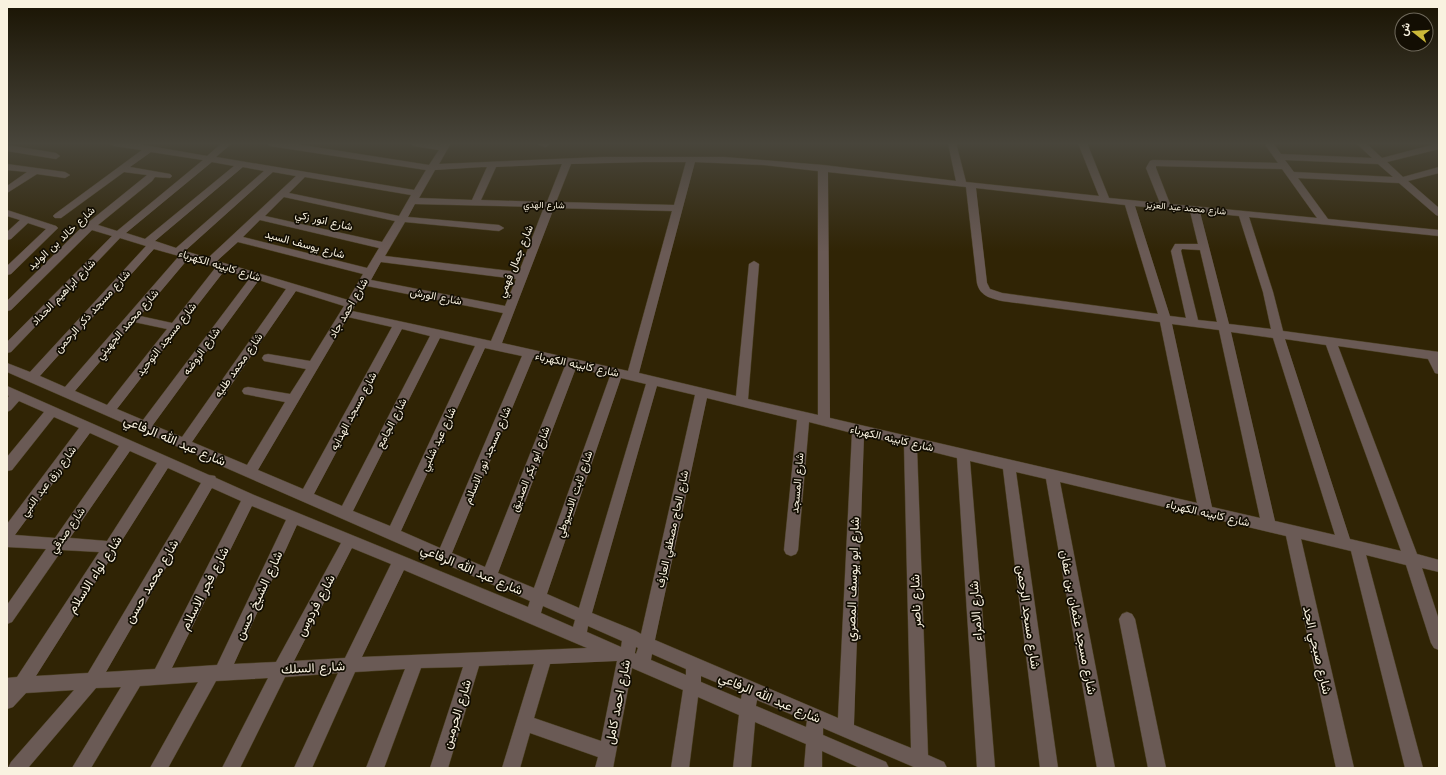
<svg xmlns="http://www.w3.org/2000/svg" width="1446" height="775" font-family="'Work Sans',Vazirmatn,sans-serif">
  <style>
    .lines { fill: none; stroke-linecap: round; stroke-linejoin: round }
    .street-casing { stroke: #4c4124; stroke-width: 1 }
    .street { fill: #6a5a55; fill-rule: evenodd }
    .labels { text-anchor: middle; stroke-width: 3.5; stroke-linejoin: round; paint-order: stroke }
    .far-street-label { font-size: 9px; fill: #f9f2e0; stroke: #130e03 }
    .street-label { font-size: 11px; fill: #f9f2e0; stroke: #130e03 }
    .near-street-label { font-size: 13px; fill: #f9f2e0; stroke: #130e03 }
  </style>
  <rect width="100%" height="100%" fill="#302405"/>
  <g class="lines">
    <g class="street-casing">
      <path id="street" d="M110 143H132L207 156 222 143H232L216 157 414 190 426 170 270 146 266 143H289L429 165 439 150 414 146 410 143 441 145 442 143H451L439 164 603 157H724L823 165 956 181 948 143H956L966 182 1099 196 1078 143H1087L1109 198 1160 203 1146 168 1150 161 1153 160 1278 163 1264 143H1273L1281 154 1372 158 1356 143H1366L1382 158 1439 143V149L1387 162 1403 177 1439 167V173L1408 181 1439 208V216L1436 215 1399 183 1298 178 1328 219 1439 230V236L1249 217 1273 292 1283 331 1439 352V374L1435 373 1428 359 1338 346 1417 554 1439 560V572L1422 568 1439 620V650L1434 648 1431 643 1406 565 1366 555 1423 768H1405L1351 551 1301 539 1354 768H1336L1286 536 1060 482 1115 768H1097L1046 479 1016 472 1058 768H1040L1003 469 970 461 995 768H977L957 458 917 448 928 755 944 762 947 768H916L823 728V735L886 762 889 768H860L822 751V768H804L806 744 755 722 751 768H733L739 715 698 697 689 768H671L683 690 632 668 613 768H595L598 757 530 733 520 768H502L534 664 479 666 448 768H430L463 667 421 668 384 768H366L405 669 355 672 312 768H294L338 673 285 677 240 768H222L268 678 216 681 168 768H150L198 682 140 686 91 768H72L121 687 96 688 28 768H8L11 762 74 690 26 693 13 707 7 709V678L17 677 99 552 62 550 12 622 7 624V605L46 549 7 547V524L79 428 54 417 12 470 7 471V457L44 412 19 401 11 410 7 412V399L9 396 7 395V386L209 475 215 476 216 478 254 495 528 607 530 601 7 372V363L30 372 146 246 120 238 11 352 7 353V342L112 236 92 230 11 310 7 311V301L79 230 147 175 124 172 61 218H55L53 216 55 214 142 150 114 146ZM151 152 203 160 117 231 98 225 152 181 155 177 170 178 172 176 170 174 130 167ZM1285 160 1378 164 1393 177 1294 172ZM212 162 234 166 145 239 126 233ZM644 162H686L674 205 556 202 571 164ZM695 162 764 165 818 171V415L748 399 759 264 754 261 749 264 736 396 639 373ZM562 164 547 202 481 200 496 167ZM1156 166 1282 169 1317 218 1170 204 1156 168ZM243 167 264 171 176 248 155 241ZM482 167H487L472 200 419 198 435 170ZM273 172 296 176 208 258 185 251ZM828 172 966 187 977 283C980 296 990 298 1002 301L1160 322 1197 503 830 418ZM305 177 411 195 399 216 289 193ZM976 188 1125 205 1158 314 1002 293 990 289 987 283ZM284 197 395 221 382 242 265 216ZM415 204 544 207 519 272 385 256 405 222 499 231 504 228 499 225 408 217ZM1135 206 1190 211 1198 244H1175L1171 251 1186 318 1170 316ZM554 208 672 211 628 371 502 343ZM1200 212 1239 216 1263 292 1271 329 1229 324ZM260 220 379 248 367 268 243 237ZM238 242 363 274 348 300 217 261ZM154 249 179 256 65 387 40 376ZM1182 249 1200 250 1217 322 1198 320 1181 251ZM188 259 216 267 172 323 140 316ZM381 262 516 279 505 306 371 280ZM225 270 250 278 143 420 117 409ZM259 280 286 289 182 437 153 425ZM367 286 503 313 491 341 352 311ZM296 291 344 306 310 361 268 354 264 355 262 358 264 361 306 369 290 394 248 387 244 388 242 391 244 394 285 402 247 465 192 442ZM348 317 392 327 303 489 258 470ZM134 322 167 329 107 405 75 391ZM1172 324 1219 330 1260 518 1212 507ZM402 329 430 336 342 506 314 494ZM1231 332 1273 338 1335 535 1275 521ZM440 338 475 346 390 526 353 511ZM1285 339 1326 345 1401 551 1350 539ZM485 348 522 356 440 548 401 531ZM533 358 565 366 485 567 452 553ZM576 368 610 376 534 588 498 573ZM621 378 646 384 579 608 547 594ZM657 386 695 395 641 634 636 631 592 613ZM707 398 797 420 784 550 786 554 791 556 796 554 798 550 809 422 852 433 838 718 655 640ZM90 433 119 446 55 538 15 535ZM864 436 904 445 911 748 854 725ZM130 451 157 463 107 541 70 538ZM168 468 201 483 88 673 36 676ZM212 488 241 501 155 669 106 672ZM252 506 286 520 217 665 172 668ZM297 525 341 543 276 662 234 664ZM352 548 391 564 345 658 294 661ZM404 570 587 648 362 657ZM543 606 575 620 573 627 541 613ZM588 626 622 641 621 647 587 632ZM636 647 638 648 636 654 635 653ZM652 654 686 669V675L651 660ZM617 661 601 741 534 718 550 664ZM701 676 742 693 741 699 701 682ZM757 700 807 721 806 727 756 706Z
        M534 143H550V144L546 147Z
        M7 145 56 153 60 156 56 159 7 151Z
        M7 164 65 172 70 175 65 178 37 174 7 193V186L27 172 7 170Z
        M7 210 56 226 58 228 11 274 7 275V266L46 229 28 223 11 239 7 240V232L20 220 7 216Z
        M1127 612 1132 614 1135 619 1166 768H1148L1119 619 1122 614Z"/>
    </g>
    <use href="#street" class="street"/>
  </g>
  <linearGradient id="sky" x2="0" y2="1"><stop stop-color="#1a1403"/><stop offset="0.57" stop-color="#48453b"/><stop offset="1" stop-color="#48453b" stop-opacity="0"/></linearGradient>
  <rect width="1446" height="252" fill="url(#sky)"/>
  <g class="labels">
    <g class="far-street-label">
      <text transform="translate(544 205) rotate(1)" y="3">شارع الهدي</text>
      <text transform="translate(1186 208) rotate(5)" y="3">شارع محمد عبد العزيز</text>
    </g>
    <g class="street-label">
      <text transform="translate(324 220) rotate(13)" y="4">شارع انور زكي</text>
      <text transform="translate(61 238) rotate(-43)" y="4">شارع خالد بن الوليد</text>
      <text transform="translate(305 244) rotate(15)" y="4">شارع يوسف السيد</text>
      <text transform="translate(515 261) rotate(-68)" y="4">شارع جمال فهمي</text>
      <text transform="translate(220 265) rotate(17)" y="4">شارع كابينه الكهرباء</text>
      <text transform="translate(63 292) rotate(-46)" y="4">شارع ابراهيم الحداد</text>
      <text transform="translate(436 296) rotate(11)" y="4">شارع الورش</text>
      <text transform="translate(348 308) rotate(-60)" y="4">شارع احمد جاد</text>
      <text transform="translate(92 311) rotate(-48)" y="4">شارع مسجد ذكر الرحمن</text>
      <text transform="translate(127 324) rotate(-49)" y="4">شارع محمد الجهيني</text>
      <text transform="translate(166 339) rotate(-52)" y="4">شارع مسجد التوحيد</text>
      <text transform="translate(201 351) rotate(-54)" y="4">شارع الروضه</text>
      <text transform="translate(577 364) rotate(12)" y="4">شارع كابينه الكهرباء</text>
      <text transform="translate(238 365) rotate(-55)" y="4">شارع محمد طليه</text>
      <text transform="translate(353 411) rotate(-62)" y="4">شارع مسجد الهدايه</text>
      <text transform="translate(391 423) rotate(-63)" y="4">شارع الجامع</text>
      <text transform="translate(892 438) rotate(13)" y="4">شارع كابينه الكهرباء</text>
      <text transform="translate(438 439) rotate(-65)" y="4">شارع عيد شلبي</text>
      <text transform="translate(487 455) rotate(-67)" y="4">شارع مسجد نور الاسلام</text>
      <text transform="translate(530 469) rotate(-69)" y="4">شارع ابو بكر الصديق</text>
      <text transform="translate(48 481) rotate(-53)" y="4">شارع رزق عبد النبي</text>
      <text transform="translate(797 483) rotate(-85)" y="4">شارع المسجد</text>
      <text transform="translate(574 494) rotate(-71)" y="4">شارع ثابت الاسيوطي</text>
      <text transform="translate(1208 513) rotate(13)" y="4">شارع كابينه الكهرباء</text>
      <text transform="translate(672 529) rotate(-78)" y="4">شارع الحاج مصطفي العارف</text>
      <text transform="translate(67 530) rotate(-55)" y="4">شارع صدقي</text>
    </g>
    <g class="near-street-label">
      <text transform="translate(175 440) rotate(23)" y="5">شارع عبد الله الرفاعي</text>
      <text transform="translate(472 569) rotate(23)" y="5">شارع عبد الله الرفاعي</text>
      <text transform="translate(94 574) rotate(-57)" y="5">شارع لواء الاسلام</text>
      <text transform="translate(852 579) rotate(-88)" y="5">شارع ابو يوسف المصري</text>
      <text transform="translate(151 581) rotate(-60)" y="5">شارع محمد حسن</text>
      <text transform="translate(204 588) rotate(-63)" y="5">شارع فجر الاسلام</text>
      <text transform="translate(258 595) rotate(-65)" y="5">شارع الشيخ حسن</text>
      <text transform="translate(915 601) rotate(-92)" y="5">شارع ناصر</text>
      <text transform="translate(315 605) rotate(-62)" y="5">شارع فردوس</text>
      <text transform="translate(975 611) rotate(-94)" y="5">شارع الامراء</text>
      <text transform="translate(1029 617) rotate(82)" y="5">شارع مسجد الرحمن</text>
      <text transform="translate(1079 622) rotate(79)" y="5">شارع مسجد عثمان بن عفان</text>
      <text transform="translate(1318 650) rotate(77)" y="5">شارع صبحي الجد</text>
      <text transform="translate(313 667) rotate(-3)" y="5">شارع السلك</text>
      <text transform="translate(770 697) rotate(23)" y="5">شارع عبد الله الرفاعي</text>
      <text transform="translate(617 702) rotate(-79)" y="5">شارع احمد كامل</text>
      <text transform="translate(456 714) rotate(-73)" y="5">شارع الحرمين</text>
    </g>
  </g>
  <rect width="1446" height="775" fill="none" stroke="#f9f2e0" stroke-width="16"/>
  <g transform="translate(1414 32) rotate(287)"><circle r="19" fill="#130e03" stroke="#6f695b"/>
  <path d="M0-3L7 15L0 10L-7 15Z" fill="#ccb939"/>
  <text y="-6" font-size="11" font-weight="bold" text-anchor="middle" fill="#f9f2e0">ش</text>
  </g>
</svg>
